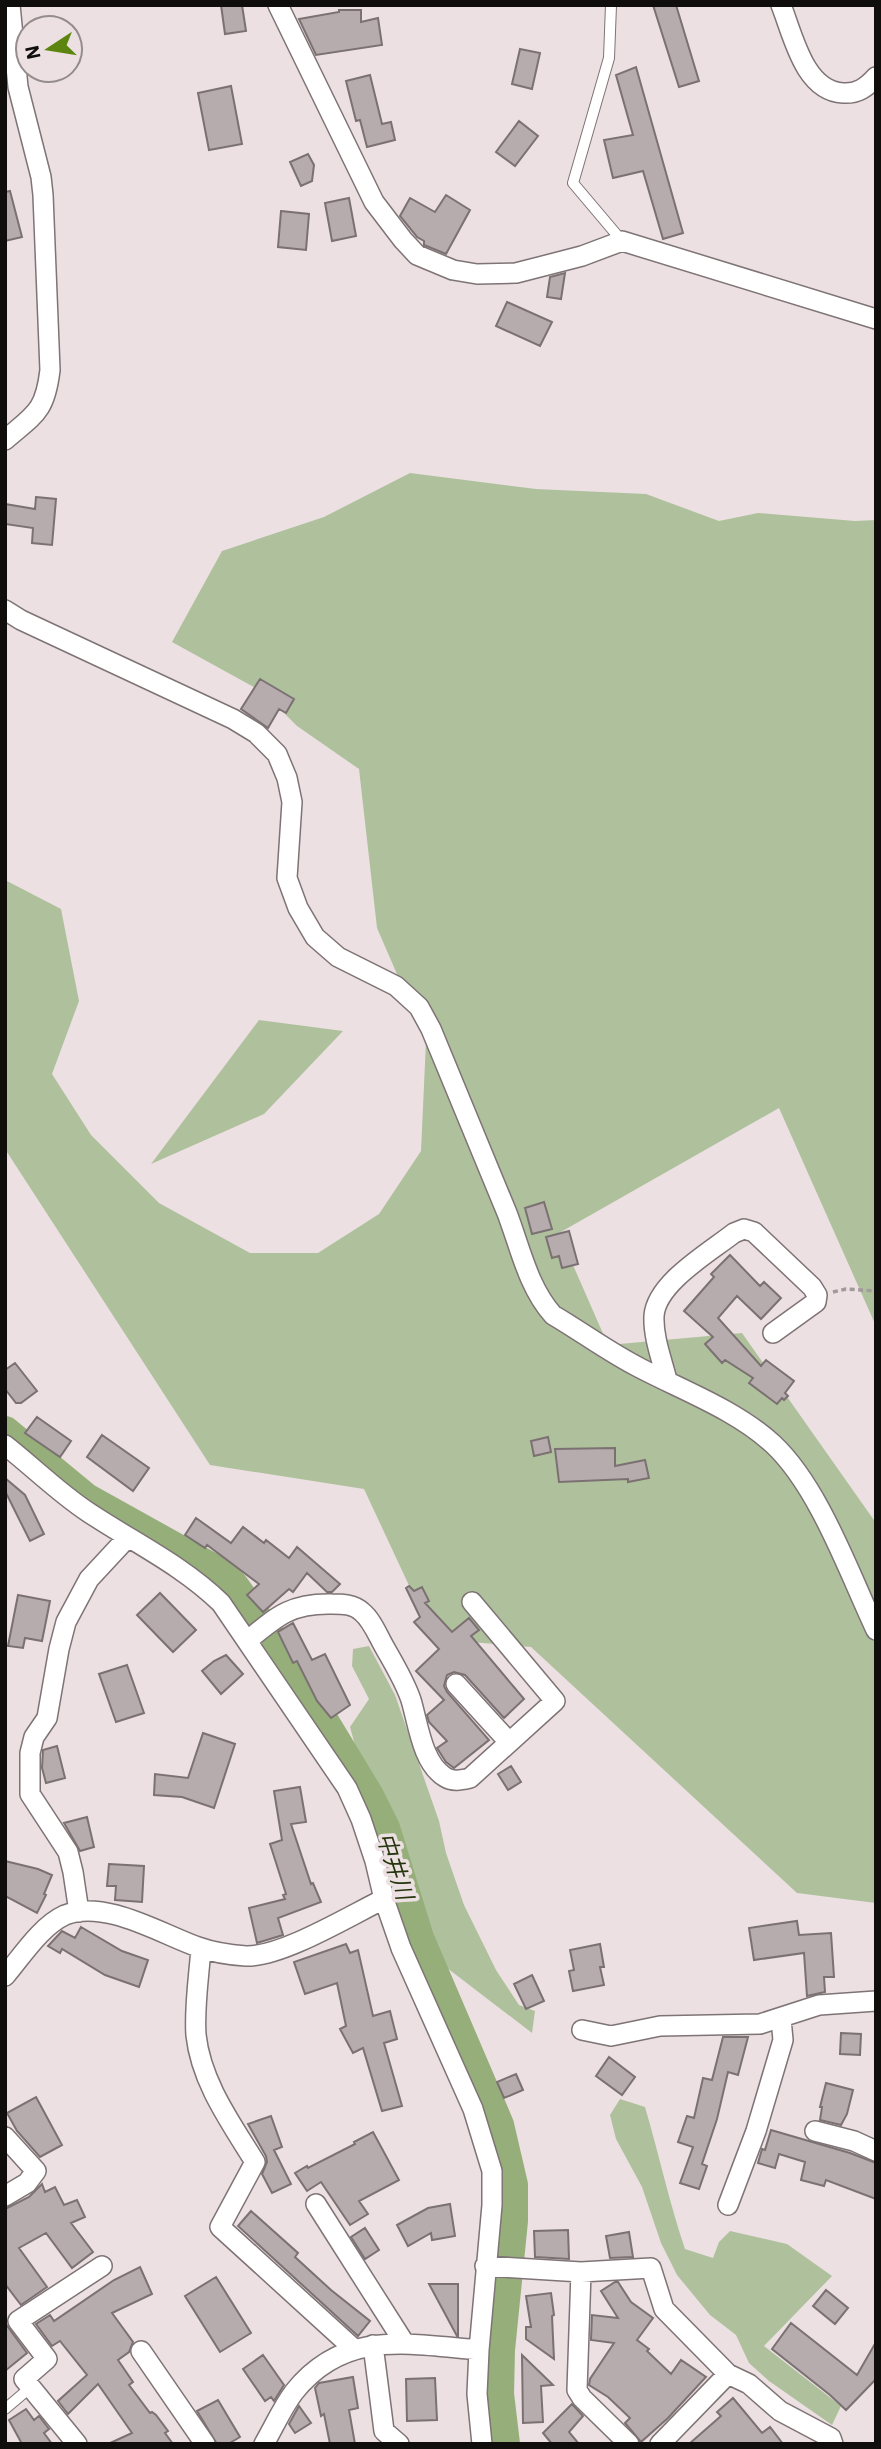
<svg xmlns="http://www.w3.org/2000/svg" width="881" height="2449" font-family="'IBM Plex Sans','Noto Sans JP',sans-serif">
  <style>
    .green { fill: #afc19c }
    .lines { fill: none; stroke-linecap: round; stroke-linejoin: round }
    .river { stroke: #96af7a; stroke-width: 32 }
    .building { fill: #b6abad; stroke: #7b7172; stroke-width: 2 }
    .service-casing { stroke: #7e7375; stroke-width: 12 }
    .minor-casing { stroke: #7e7375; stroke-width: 22 }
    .path { stroke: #a2999a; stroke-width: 3.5; stroke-dasharray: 5 3.5; stroke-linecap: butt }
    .service { stroke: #fff; stroke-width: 10 }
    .minor { stroke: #fff; stroke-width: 19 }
    .labels { text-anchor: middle; stroke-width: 7; stroke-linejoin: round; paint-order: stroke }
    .water-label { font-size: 23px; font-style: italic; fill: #25350e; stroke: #ece0e2 }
  </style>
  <rect width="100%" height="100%" fill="#ece0e2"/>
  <path class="green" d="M410 473 536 489 646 494 719 521 758 513 855 521 876 520V1326L779 1108 559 1233 608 1345 742 1333 876 1523V1903L797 1893 531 1647 434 1639 364 1489 210 1465 5 1149V880L61 909 79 1001 52 1074 91 1135 159 1203 250 1253H318L379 1214 421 1151 426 1041 377 928 359 769 297 726 263 692 172 642 222 551 324 517Z
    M259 1020 343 1031 264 1114 151 1164Z
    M369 1646 395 1695 439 1821 446 1853 464 1905 496 1970 519 2005 535 2011 532 2033 438 1961 421 1911 407 1880 392 1837 378 1789 358 1756 350 1727 369 1699 352 1666 353 1649Z
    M620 2099 645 2107C659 2154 669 2202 685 2249L713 2258 719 2242 730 2231 787 2244 832 2276 764 2346 841 2406 832 2425 769 2381 749 2363 736 2335 710 2315 677 2275 661 2243 642 2187 616 2139 610 2115Z"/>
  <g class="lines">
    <path class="river" d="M5 1432 86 1499 219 1573 233 1586 282 1654 368 1796 384 1828 418 1938 498 2125 512 2185V2221L499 2350 498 2394 504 2444"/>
  </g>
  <path class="building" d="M221 5H242L246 31 225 34Z
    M653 5H676L699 81 679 87Z
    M339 10H361V22L378 18 382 45 316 55 299 19 339 12Z
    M520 49 540 53 532 89 512 84Z
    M636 67 683 233 663 239 643 171 613 178 604 140 633 135 616 75Z
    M370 75 382 124 391 122 395 140 367 147 360 120 356 121 346 81Z
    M231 86 242 144 209 150 198 93Z
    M519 121 538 136 515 166 496 152Z
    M308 154 314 165 312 181 301 186 290 162Z
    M10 191 22 237 5 241V192Z
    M446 195 470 210 446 254 424 245V241L417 237 400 216 410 198 435 212Z
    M349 198 356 236 332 241 325 203Z
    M281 211 309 214 306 250 278 247Z
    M565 273 561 299 547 297 550 277Z
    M507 302 552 322 540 346 496 326Z
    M36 497 56 499 52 545 32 543 33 528 5 524V504L35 509Z
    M260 679 294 699 286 713 279 709 268 728 241 709Z
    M544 1202 552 1229 532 1234 525 1208Z
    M569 1231 578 1264 562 1268 559 1256 552 1258 546 1237Z
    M730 1255 760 1286 764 1282 781 1298 761 1319 737 1296 718 1318 761 1366 766 1360 794 1381 785 1393 788 1396 784 1400 782 1398 777 1404 749 1383 753 1378 725 1360 722 1363 705 1344 713 1337 684 1311 714 1277 711 1274Z
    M15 1363 37 1391 21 1403H16L5 1389V1370Z
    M37 1417 71 1441 60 1457 25 1433Z
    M102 1435 149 1468 133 1491 87 1457Z
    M548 1437 551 1452 534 1456 531 1441Z
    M615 1448V1466L645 1460 649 1478 628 1482V1479L559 1482 555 1449Z
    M5 1478 25 1495 44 1534 30 1541 5 1491Z
    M196 1518 231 1543 243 1527 264 1543 266 1540 289 1558 297 1547 340 1584 332 1592H327L307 1573 293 1592 289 1589 263 1612 247 1595 259 1584 207 1545 205 1548 185 1535Z
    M409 1586 414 1591 422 1587 429 1601 425 1603 452 1632 469 1618 479 1630 471 1636 524 1699 504 1718 465 1675 454 1672 447 1675 444 1686 447 1692 489 1740 454 1768 446 1762 437 1748 447 1741 429 1722 427 1715 444 1700 416 1671 439 1649 414 1622 420 1617 406 1588Z
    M160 1593 196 1630 173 1652 137 1615Z
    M18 1595 50 1601 42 1641 25 1638 23 1648 8 1646Z
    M293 1623 312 1660 325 1654 350 1705 331 1718 317 1701 297 1661 293 1663 278 1632Z
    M226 1655 243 1674 221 1694 202 1671 214 1661Z
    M127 1665 144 1713 116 1722 99 1674Z
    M203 1733 235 1744 214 1808 182 1797 154 1795 155 1774 188 1778Z
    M57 1746 65 1778 46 1783 42 1768 43 1750Z
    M511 1766 521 1782 508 1790 498 1774Z
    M300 1787 306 1822 291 1824 311 1884 313 1883 321 1902 278 1918 283 1935 257 1943 249 1908 285 1899 283 1895 286 1894 270 1844 282 1840 274 1791Z
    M87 1817 94 1847 80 1851 64 1823Z
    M5 1861 38 1869 52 1875 44 1894 46 1895 37 1913 5 1896Z
    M109 1864 144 1866 142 1902 115 1900 116 1886H107Z
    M797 1921 799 1935 831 1933 834 1977H824L825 1992 807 1996 804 1953 754 1960 749 1928Z
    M81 1927 122 1951 148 1960 139 1987 105 1975 62 1949 60 1953 48 1946 62 1931 75 1938Z
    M346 1944 350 1953 358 1950 373 2016 390 2011 397 2039 384 2043 402 2106 382 2111 363 2048 353 2053 340 2029 346 2026 337 1983 305 1994 294 1962Z
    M600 1944 604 1967H600L604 1985 573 1991 569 1971 574 1970 570 1950Z
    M532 1975 544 2001 526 2009 514 1984Z
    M841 2033 861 2034 860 2055 840 2054Z
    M723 2037H748L738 2075 728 2072 717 2119 702 2164 707 2166 699 2189 680 2183 693 2147 678 2142 687 2116 694 2118 703 2078 712 2080Z
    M609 2057 635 2077 622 2095 596 2076Z
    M516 2074 523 2090 504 2098 497 2082Z
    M826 2083 853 2090 847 2114 841 2125 820 2120 822 2107H820Z
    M36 2097 62 2145 40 2157 17 2131 7 2113Z
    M271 2116 282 2147 274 2150 291 2184 272 2193 262 2174 267 2162 266 2156 248 2124Z
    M771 2130 850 2153 876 2163V2199L826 2180 824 2186 801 2180 805 2162 779 2154 775 2168 758 2163 762 2149 765 2150Z
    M373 2132 399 2180 359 2201 368 2214 350 2225 321 2182 307 2191 295 2173 307 2166 308 2168 355 2144 354 2142Z
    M42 2184 45 2192 55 2187 64 2205 77 2200 85 2217 71 2223 93 2252 72 2268 46 2233 19 2248 47 2287 21 2305 5 2284V2209L29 2197Z
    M450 2204 455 2236 432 2240 431 2233 408 2246 397 2225 428 2208Z
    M251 2211 298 2253 295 2257 331 2290 370 2321 358 2336 238 2226Z
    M365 2228 379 2250 365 2259 351 2237Z
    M568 2230 569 2259 535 2257 534 2231Z
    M629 2232 633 2257 610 2258 606 2236Z
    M140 2267 152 2294 112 2313 133 2342 129 2352 118 2360 133 2382 129 2385 150 2413 152 2412 156 2415 168 2431 165 2433 173 2444H108L132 2433 98 2384 68 2414 58 2401 87 2375 60 2341 52 2346 36 2324 50 2315 54 2321 114 2280Z
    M216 2277 251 2333 220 2352 185 2296Z
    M615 2282H618L631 2302 653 2318 637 2340 649 2349 647 2351 671 2374 681 2360 706 2377 668 2418 641 2442 625 2423 630 2418 608 2397 589 2385 590 2379 614 2343 591 2340 592 2315 618 2318 601 2291Z
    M429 2284H458V2336H457Z
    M826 2290 848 2308 835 2324 813 2306Z
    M551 2293 554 2315 552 2316 554 2359 526 2339V2327H531L526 2296Z
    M5 2323 27 2353 5 2371Z
    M791 2323 857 2375 876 2342V2379L846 2410 830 2395 772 2349Z
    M263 2355 284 2385 274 2401 271 2397 265 2401 243 2369Z
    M522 2355 553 2385 541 2386 543 2422 523 2423Z
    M353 2377 358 2408 349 2410 355 2444H330L324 2414 321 2416 315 2388 319 2383Z
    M435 2378 437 2420 407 2421 406 2379Z
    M733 2398 762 2433 770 2427 783 2444H689L721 2416 717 2412Z
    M218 2400 240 2437 228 2444H217L197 2411Z
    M572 2404 583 2416 569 2432 579 2444H552L543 2433Z
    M299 2406 311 2423 295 2433 289 2424Z
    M26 2409 34 2420 39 2416 49 2429 44 2433 52 2444H22L9 2420Z"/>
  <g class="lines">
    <g class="service-casing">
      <path id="service" d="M611 5 609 58 573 183 622 241
        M5 2409 31 2387"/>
    </g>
    <g class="minor-casing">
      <path id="minor" d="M278 5 374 202 403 240 417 255 453 270 477 274 516 273 582 256 622 241 876 319
        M781 5C793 35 804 91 843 93 857 94 866 88 876 77
        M5 440C35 414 45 412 50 370L43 195 41 177 18 87 10 5
        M5 610 21 620 233 719 256 733 277 754 287 778 292 802 287 878 298 908 315 937 338 957 396 986 419 1007 431 1029C456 1090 482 1151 507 1213 520 1247 528 1287 553 1315 582 1332 610 1353 640 1368 684 1391 736 1410 773 1444 819 1487 849 1573 876 1630
        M667 1380C662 1360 653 1337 654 1316 656 1283 710 1252 734 1233L744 1229 754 1232 812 1287 817 1295 816 1302 773 1333
        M5 1445C33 1467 59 1493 88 1512 133 1542 182 1565 221 1603L347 1788 361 1819 375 1861 384 1899 401 1948 473 2109 492 2171V2205L479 2350 477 2394 482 2444
        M247 1641C277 1616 291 1603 332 1604 342 1604 354 1604 362 1612 372 1620 378 1636 385 1648 394 1664 405 1682 411 1700 418 1723 422 1763 445 1777 453 1782 461 1780 470 1778L555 1701 472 1602
        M456 1684 509 1742
        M79 1912 73 1872 68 1852 30 1794V1753L34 1737 47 1718 59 1649 66 1622 89 1579 128 1537
        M201 1948C199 1976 194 2007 196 2035 201 2082 231 2123 255 2162L220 2227 354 2349
        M5 1976C22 1956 41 1926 65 1915 105 1899 161 1934 198 1947 212 1952 231 1955 246 1956 282 1957 349 1916 384 1899
        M582 2030 611 2036 660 2026 760 2024 819 2005 876 2001
        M815 2131 854 2141 876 2151
        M5 2137 36 2171 27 2183 5 2196
        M316 2204 405 2344
        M728 2205 756 2131 783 2040 781 2019
        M485 2266 581 2272 651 2268 664 2309 728 2374 749 2384 780 2411 831 2438 833 2444
        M581 2272 577 2390 582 2398 629 2444
        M373 2345 384 2431 399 2444
        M141 2351 205 2444
        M77 2444 24 2379 47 2359 18 2321 102 2266
        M264 2444C274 2427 282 2408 294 2392 344 2329 408 2344 479 2350
        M660 2444 728 2374"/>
    </g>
    <path class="path" d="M833 1292 846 1289 876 1291"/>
    <use href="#service" class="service"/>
    <use href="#minor" class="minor"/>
  </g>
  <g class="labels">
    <g class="water-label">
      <text transform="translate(395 1866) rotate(72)" y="8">中井川</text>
    </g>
  </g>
  <rect width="881" height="2449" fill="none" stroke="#100d0d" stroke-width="14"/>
  <g transform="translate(49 49) rotate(258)"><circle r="33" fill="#ece0e2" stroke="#948c8d" stroke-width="2"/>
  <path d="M0-5L12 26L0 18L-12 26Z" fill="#5c850f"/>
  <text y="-10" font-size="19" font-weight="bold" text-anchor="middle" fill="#100d0d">N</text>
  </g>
</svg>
